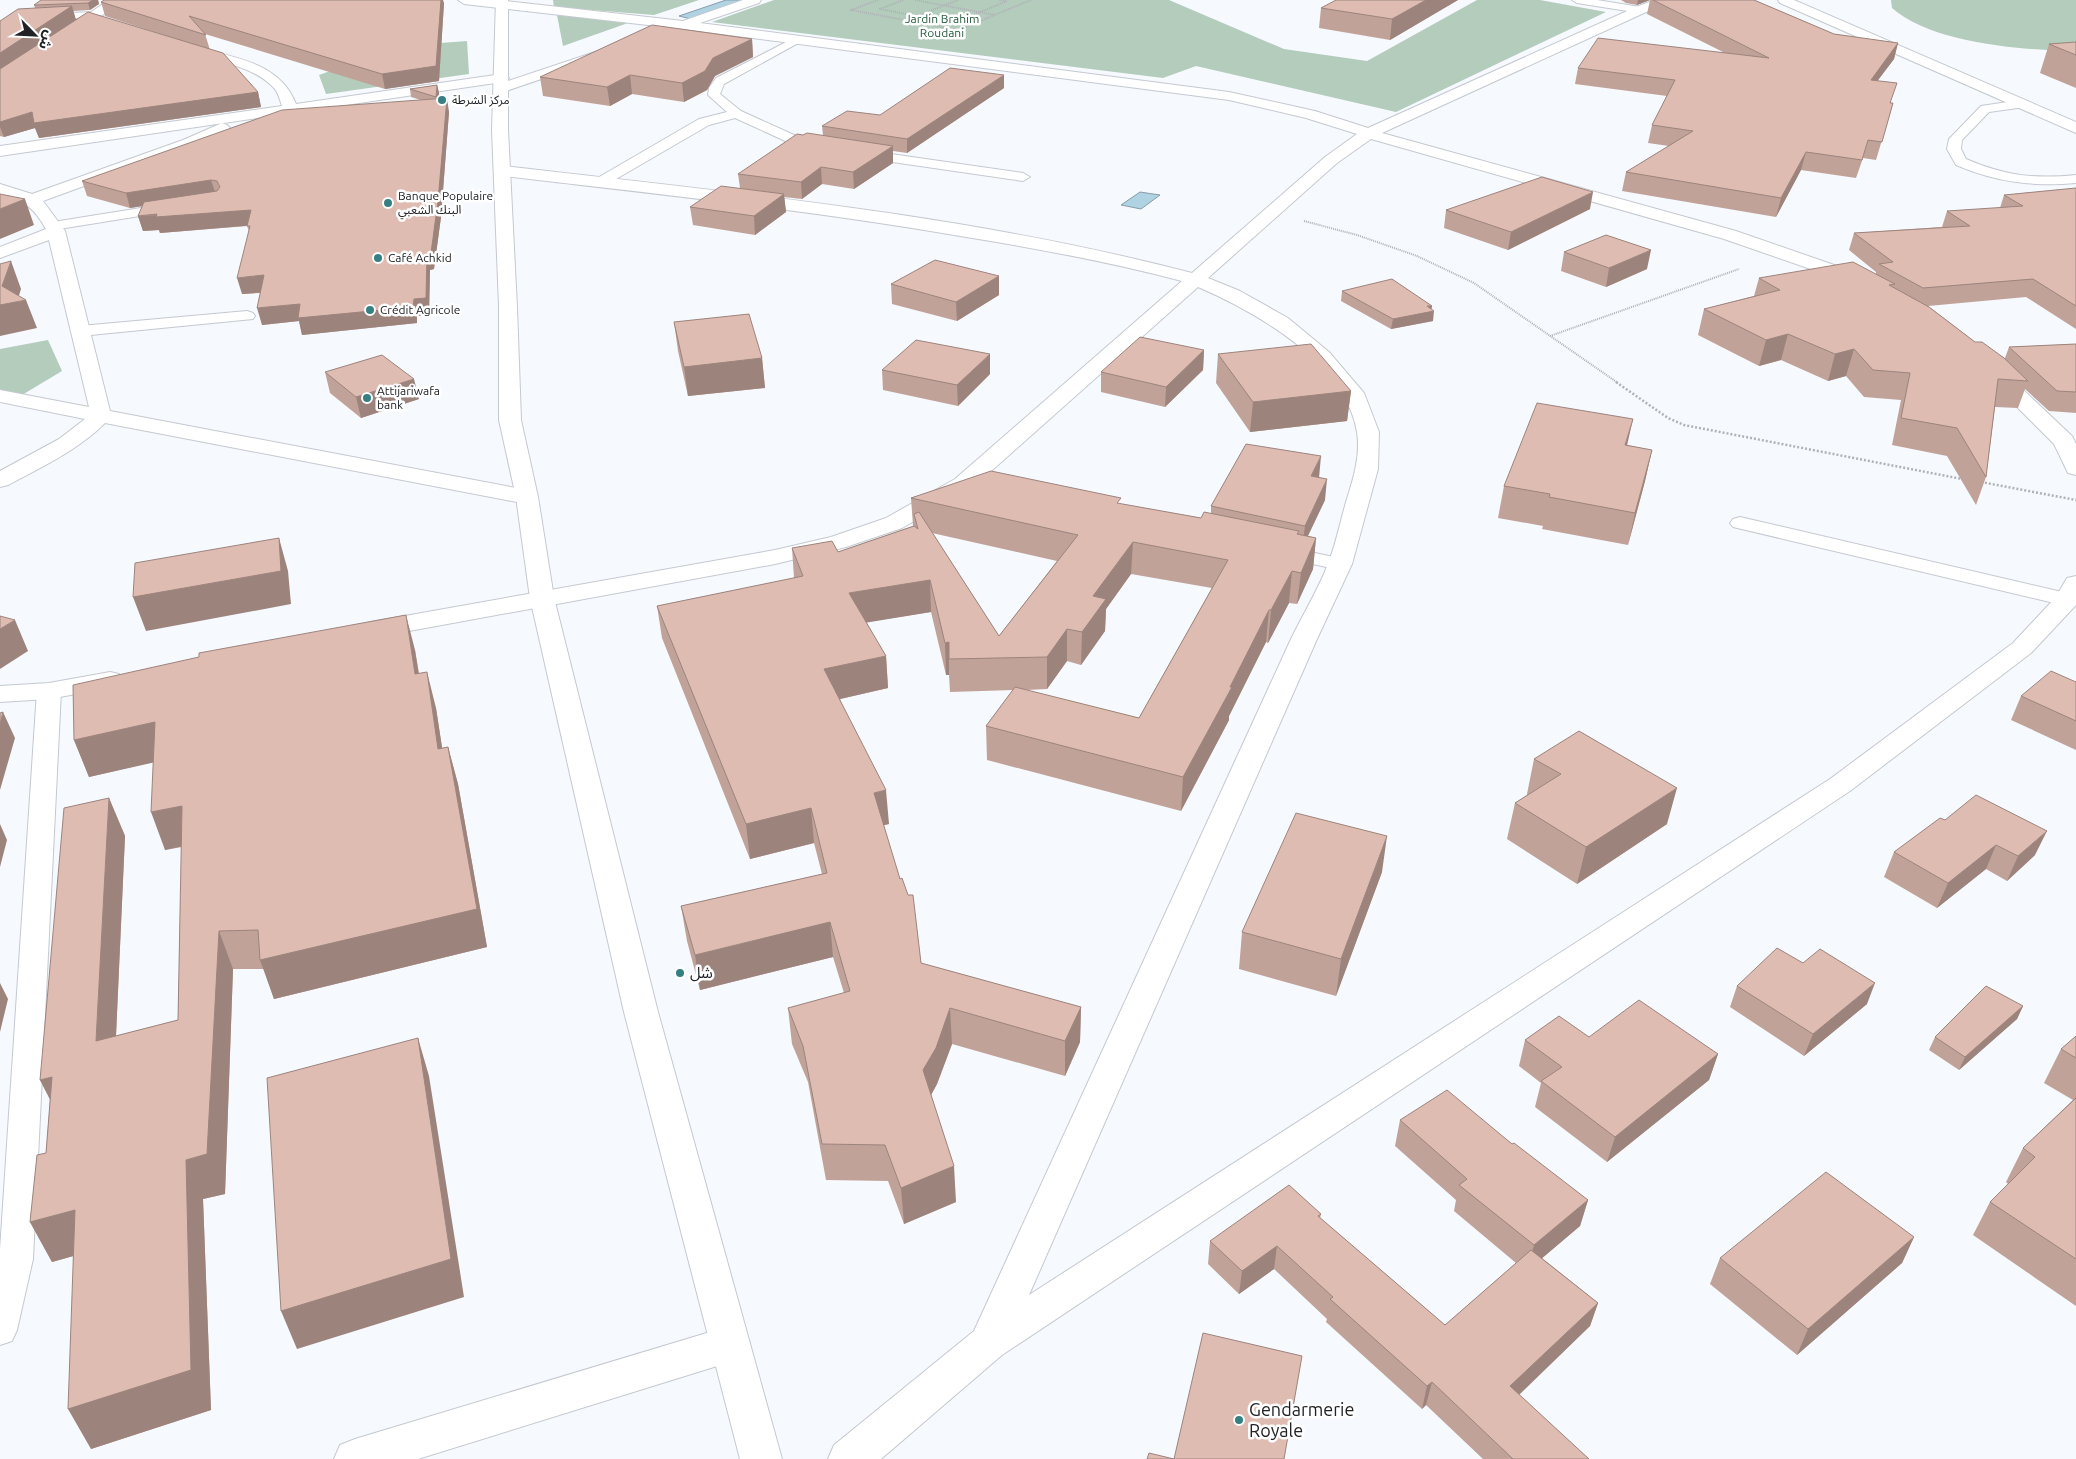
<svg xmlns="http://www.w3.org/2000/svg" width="2076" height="1459" font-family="Ubuntu,'Noto Sans Arabic',sans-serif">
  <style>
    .green { fill: #b3ccbc }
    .water { fill: #b0d3e3; stroke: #859eaa }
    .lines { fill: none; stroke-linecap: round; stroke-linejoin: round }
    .lane-casing { stroke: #c4c9d0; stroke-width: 2 }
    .street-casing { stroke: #c4c9d0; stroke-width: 2 }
    .secondary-casing { stroke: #c4c9d0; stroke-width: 2 }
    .path-far1 { stroke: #afb2b6; stroke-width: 2; stroke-dasharray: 1 1; stroke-linecap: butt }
    .path { stroke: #afb2b6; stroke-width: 2.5; stroke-dasharray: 2 2; stroke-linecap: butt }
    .lane { fill: #fff; fill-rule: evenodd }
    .street { fill: #fff; fill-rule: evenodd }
    .secondary { fill: #fff; fill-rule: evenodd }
    .wall { fill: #c0a299; fill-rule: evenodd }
    .shaded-wall { fill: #9c847d }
    .building { fill: #dfbcb2; stroke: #9c847d }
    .poi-dot { fill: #367f83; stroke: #fff; stroke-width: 2 }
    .labels { text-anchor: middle; stroke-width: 5; stroke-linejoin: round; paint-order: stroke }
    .far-park-label { font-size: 12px; fill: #22573b; stroke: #fff }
    .far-poi-label { font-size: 12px; fill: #202225; stroke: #fff; text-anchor: start }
    .poi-label { font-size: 15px; fill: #202225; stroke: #fff; text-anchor: start }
    .near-poi-label { font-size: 18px; fill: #202225; stroke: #fff; text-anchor: start }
  </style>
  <rect width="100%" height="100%" fill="#f6f9fe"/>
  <path class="green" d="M553 0H699L654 15 554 7Z
    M774 0H1169L1284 49 1367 61 1477 0H1540L1606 12 1396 112 1196 66 1163 78 712 22Z
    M1891 0H2076V51C2023 50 1933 44 1892 8Z
    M557 15 628 23 563 46Z
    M467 41 469 74 326 94 319 75 401 46Z
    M48 340 62 371 22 395 0 390V349Z"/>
  <path class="water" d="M726 0H746L691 19 679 16Z
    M1140 192 1160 195 1141 209 1121 205Z"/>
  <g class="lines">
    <g class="lane-casing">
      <path id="lane" d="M1572 0H1597L1640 7 1645 10 1640 13 1577 3Z
        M95 12 99 13 100 15 99 17 42 20 36 17 42 14Z
        M796 37 802 40 800 42 724 84 720 94 741 111 803 139 827 144 829 147 827 150 822 151 794 145 735 118 709 125 604 186H594L592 183 594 180 699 119 727 112 708 95 709 88 716 78Z
        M2021 100 2025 101 2027 104 2025 107 1989 112 1962 140 1961 149 1966 159C2005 176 2035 179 2076 175V183C2033 187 1996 182 1956 165L1947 149 1949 139 1981 106Z
        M863 150 1023 173 1030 177 1023 181 858 157 856 154 858 151Z
        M172 203 177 204 179 207 177 210 53 230 48 229 46 226 48 223 53 222Z
        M247 311 253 313 255 316 253 319 80 336 74 335 72 331 74 327 80 326Z
        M1740 517 2075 595 2076 602 2067 606 1733 527 1730 523 1733 519Z
        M1283 546 1347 560 1350 564 1347 568 1340 570 1276 556 1273 552 1276 548Z
        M49 684 57 686 61 691 33 1259 17 1330 12 1341 0 1345V1250L37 691 41 686Z"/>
    </g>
    <g class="street-casing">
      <path id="street" d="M109 0H123L70 39H60L58 36 60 33Z
        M458 0H497L683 21 743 0H761L759 3 700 23 1229 92 1315 111 1368 128 1636 7 1655 0H1672L1670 3 1644 13 1382 133 1736 231 1837 266 1863 280 1866 284 1863 288 1857 289 1851 288 1825 274 1724 239 1371 139 1337 163 1208 278 1240 291 1288 318 1329 352 1364 393 1379 432 1378 469 1352 564 1317 639 1029 1295 1830 779 2013 643 2056 597 2067 578 2076 576V605L2031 653 1850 791 1002 1355 881 1459H828L834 1445 974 1331 1291 639C1303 614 1318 590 1328 564 1336 544 1340 523 1346 502 1353 480 1361 455 1357 432 1346 363 1256 312 1198 287L971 489 902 528 846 547 775 564 371 638 362 635 358 630 362 625 371 622 775 550 831 537 886 518 955 479 1182 281C1110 262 1035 248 960 236 809 210 656 194 503 176L497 174 495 171 497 168 503 166C733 193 967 214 1192 273L1325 157 1357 134 1306 118 1229 100 683 29 464 4Z
        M1778 0H1794L2076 122V133L1780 3Z
        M194 47C233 57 280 62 296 104L502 74 509 78 502 82 0 156V146L282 106C280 100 278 92 274 88 254 66 216 61 189 54L187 51 189 48Z
        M598 51 605 55 603 58 506 91H496L494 88 496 85Z
        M222 123 227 125 230 128 227 131 193 146 43 201 65 231 110 411 527 490 535 492 538 497 535 502 527 504 105 423C78 450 42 467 8 485L0 487V471L59 439 85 419 0 402V390L89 407 49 240 0 258V247L46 229C33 206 25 202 0 194V184L32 194 183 140Z
        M1993 366 2000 368 2072 436 2076 444V475L2068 473 2054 444 1986 376 1983 372 1986 368Z
        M110 672 119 674 123 680 119 686 49 699 0 702V686L49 683Z
        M730 1326 744 1331 750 1344 744 1357 730 1362 418 1459H334L340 1445 355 1439Z"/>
    </g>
    <g class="secondary-casing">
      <path id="secondary" d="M496 0H508V130L517 307 521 420 538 497 554 598 658 1012 782 1459H740L624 1012 530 598 516 497 499 420V307L492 130Z"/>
    </g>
    <path class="path-far1" d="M878 0 851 10 958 30 1031 0
      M903 0 880 9 954 23 1007 1 999 0
      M915 0 995 15
      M907 20 958 0
      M1304 221 1357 235 1417 256 1474 283 1618 383
      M1550 336 1739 269"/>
    <path class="path" d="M1616 382 1668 418 1684 425 1962 479
      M1981 482 2076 500"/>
    <use href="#lane" class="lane"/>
    <use href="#street" class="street"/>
    <use href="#secondary" class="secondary"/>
  </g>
  <path class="wall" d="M98 0 99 4 90 10 73 11 76 20 258 92 261 107 39 138 35 128 4 137 0 136V21L35 8 34 5Z
    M1336 0H1458L1390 40 1319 28 1321 8Z
    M1621 0H1650L1637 5 1626 3Z
    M1650 0H1754L1834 34 1898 43 1894 59 1878 80 1891 103H1893L1876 160 1863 158 1856 178 1801 170 1776 217 1622 191 1626 172 1669 146 1648 143 1652 125 1667 96 1575 84 1578 68 1723 52 1647 14Z
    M101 2 444 3 439 81 385 89 205 34 210 50 105 16Z
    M752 39 753 57 715 76 707 90 684 102 632 94 610 106 543 96 540 77Z
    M2076 42V88L2040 73 2049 44Z
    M437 85 439 93 438 99 449 112 441 217 434 269 430 270 429 315 417 316V323L302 335 299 321 262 325 260 293 242 294 249 231 247 226 160 233 159 230 143 231 138 216 142 206 130 208 87 196 82 181 421 100 411 97 410 89Z
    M1004 88 907 153 893 151V163L854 189 822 184 802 199 784 197 786 212 755 235 693 225 690 207 740 188 738 174 823 135 822 126 880 115Z
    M2076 188V329L2026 297 1928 306 1975 342 2005 358 2009 347 2076 344V413L2049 411 2025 389 2018 408 1995 407 1986 477 1976 505 1947 456 1892 445 1901 400 1864 397 1846 376 1828 381 1781 360 1759 366 1698 335 1704 309 1754 296 1759 278 1876 274V272L1849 250 1854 233 1942 227 1947 211 2000 208 2004 195Z
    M1590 209 1508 250 1444 228 1446 210Z
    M1564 252 1647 269 1606 287 1561 271Z
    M999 276V295L957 321 892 304 891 284Z
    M1342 291 1432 306 1431 309 1433 321 1391 329 1341 301Z
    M674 322 762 358 765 388 688 396 678 351Z
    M1204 350 1203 370 1165 407 1101 392V372Z
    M1218 354 1351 391 1347 421 1250 432 1216 383Z
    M882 370 990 374 958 406 883 390Z
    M325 372 419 399 361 418 330 393Z
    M1627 445 1652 450 1645 481 1628 545 1542 529 1543 526 1498 518 1504 486Z
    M1319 477 1325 500 1308 536 1316 538 1313 569 1297 604 1289 603 1268 643 1266 642 1229 716V720L1181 811 987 760 986 726 1013 690 950 692 949 675H946L931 612 866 622 886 656 888 688 840 699 889 824 883 825 921 963 1081 1007 1080 1042 1065 1076 952 1044 937 1084 931 1095 956 1202 904 1224 888 1181 826 1180 808 1082 792 1044 788 1008 844 993 833 957 700 990 687 941 681 906 822 874 814 843 750 859 662 638 657 606 794 578 792 548 838 552 913 526 911 498 1121 504 1201 518 1211 513V506ZM932 533 1057 561 999 636ZM1131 574 1212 588 1139 718 1026 690 1047 689 1067 661 1081 665 1105 631 1106 609Z
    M415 650 419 673 436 708 442 748 448 747 458 784 487 947 274 999 264 969H233L225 1194 203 1199 211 1410 91 1449 73 1256 52 1262 30 1222 46 1153 50 1099 40 1080 109 798 125 836 116 1036 178 1020 182 847 165 850 153 762 89 777 74 740Z
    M2076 682V750L2011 720 2021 696Z
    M1534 759 1667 824 1577 884 1507 839 1515 803 1527 795V794Z
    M1945 820 2035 855 2007 881 1986 869 1937 908 1884 877 1894 852Z
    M1382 872 1336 996 1239 969 1242 932Z
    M1737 986 1867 1004 1804 1056 1730 1007Z
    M2023 1006 2017 1019 1959 1070 1929 1050 1935 1037Z
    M2076 1036V1306L1973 1235 1990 1202 2008 1184 2006 1182 2023 1148 2073 1100 2044 1083 2061 1049Z
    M1589 1037 1718 1054 1709 1080 1607 1162 1535 1107 1541 1083 1519 1066 1525 1040Z
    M1400 1120 1512 1144 1588 1200 1580 1226 1542 1258 1598 1303 1590 1326 1519 1395 1589 1459H1483L1426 1405 1422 1409 1326 1322 1327 1319 1274 1269 1239 1294 1208 1264 1210 1241 1321 1214 1320 1218 1445 1325 1516 1263 1454 1211 1456 1200 1395 1146Z
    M1914 1237 1902 1263 1797 1355 1710 1284 1720 1258Z"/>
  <path class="shaded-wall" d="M93 0H98L99 4 90 10 88 3Z
    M441 0H443L444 3 439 81 385 89 382 74Z
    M1426 0H1458L1390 40 1392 19Z
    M1638 0H1650L1637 5Z
    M72 6 76 20 0 71V53Z
    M752 39 753 57 715 76 707 90 684 102 682 83 713 58Z
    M1898 43 1894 59 1866 96 1871 80Z
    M630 75 632 94 610 106 607 87Z
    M1004 75V88L907 153V139Z
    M437 85 439 93 438 105 436 97Z
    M258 92 261 107 39 138 35 128 4 137 0 127V122L32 112Z
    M447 98 449 112 441 217 434 269 430 270 429 315 417 316V323L302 335 299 321 262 325 257 308 300 304 414 299 427 254Z
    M893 146V163L854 189 853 172Z
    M1806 152 1801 170 1776 217 1781 198Z
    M821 167 822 184 802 199 801 182Z
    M211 180 216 195 130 208 126 193Z
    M1593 192 1590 209 1508 250 1511 232Z
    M784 194 786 212 755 235 754 216Z
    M25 199 34 225 0 239V209Z
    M251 210 256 225 160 233 159 230 143 231 138 216Z
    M1651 250 1647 269 1606 287 1609 268Z
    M11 261 21 289 17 302 26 300 37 328 0 336V305L2 286Z
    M264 275 268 292 242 294 237 278Z
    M999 276V295L957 321 956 302Z
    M1427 306H1432L1431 312 1434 311 1433 321 1391 329 1393 319Z
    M1788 334 1781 360 1759 366 1766 340Z
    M1854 349 1846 376 1828 381 1835 354Z
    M1204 350 1203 370 1165 407 1166 387Z
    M990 354V374L958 406 957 385Z
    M762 358 765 388 688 396 684 367Z
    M414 379 419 399 361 418 356 397Z
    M1351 391 1347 421 1250 432 1253 402Z
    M1633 419 1626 450 1625 445Z
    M1652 450 1645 481 1628 545 1635 513Z
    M1321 456 1319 478 1311 476Z
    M1327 479 1325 500 1302 548 1305 526Z
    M279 538 288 571 291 604 146 631 133 597Z
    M1316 538 1313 569 1297 604 1301 573Z
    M1133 542 1131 574 1106 609 1105 631 1081 665 1082 632 1093 596Z
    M1292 571 1289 603 1268 643 1271 610Z
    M930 580 931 612 852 625 849 593Z
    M1269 610 1266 642 1229 716V720L1181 811 1183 777 1230 687Z
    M406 615 415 650 424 710 415 674Z
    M15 620 28 651 0 669V629Z
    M1067 629V661L1047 689V657Z
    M949 642V675H946L945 643Z
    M886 656 888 688 827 702 824 669Z
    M427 672 436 708 448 786 438 749Z
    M3 712 15 738 0 790V724Z
    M155 722 169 759 89 777 74 740Z
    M448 747 458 784 487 947 274 999 260 960Z
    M1677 788 1667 824 1577 884 1586 847Z
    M886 790 889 824 876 827 874 793Z
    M109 798 125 836 114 1080 96 1041Z
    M182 806 197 843 165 850 151 812Z
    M811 808 814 843 750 859 746 824Z
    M0 824 7 840 0 867Z
    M2047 831 2035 855 2007 881 2018 856Z
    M1387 836 1382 872 1336 996 1341 959Z
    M1996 845 1986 869 1937 908 1948 883Z
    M830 922 833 957 700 990 695 955Z
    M219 931 233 969 225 1194 203 1199 211 1410 91 1449 68 1409 186 1160Z
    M0 983 8 999 0 1032Z
    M1875 983 1867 1004 1804 1056 1813 1034Z
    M2023 1006 2017 1019 1959 1070 1965 1057Z
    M1081 1007 1080 1042 1065 1076V1041Z
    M950 1008 952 1044 937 1084 925 1106 923 1070Z
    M418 1038 429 1076 464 1297 297 1349 281 1311Z
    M1718 1054 1709 1080 1607 1162 1615 1137Z
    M52 1077 60 1119 40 1080Z
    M954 1166 956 1202 904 1224 901 1188Z
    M1588 1200 1580 1226 1527 1271 1534 1245Z
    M75 1210 95 1250 52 1262 30 1222Z
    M1914 1237 1902 1263 1797 1355 1808 1329Z
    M1277 1246 1274 1269 1239 1294 1242 1271Z
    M1598 1303 1590 1326 1503 1410 1510 1386Z
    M1432 1382 1426 1405 1422 1409 1427 1386Z"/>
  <path class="building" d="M41 0H93L88 3 34 5Z
    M104 0H441L436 66 382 74 189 16 206 35 101 2Z
    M1336 0H1426L1392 19 1321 8Z
    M1653 0H1754L1834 34 1898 43 1871 80 1897 83 1890 103H1893L1882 142 1868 140 1862 160 1806 152 1781 198 1626 172 1693 131 1652 125 1675 80 1578 68 1598 38 1769 58Z
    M72 6 0 53V21L18 9Z
    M88 12 223 53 258 92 34 123 32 112 0 122V69Z
    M652 25 752 39 713 58 705 71 682 83 630 75 607 87 540 77Z
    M2076 42V55L2049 44Z
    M950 68 1004 75 907 139 822 126 847 111 880 115Z
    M437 85 436 97 410 89Z
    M447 98 438 201 431 253 427 254 426 298 414 299 413 307 298 318 300 304 257 308 264 275 237 278 250 226H247L251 210 156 217 157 214 138 216 144 202 217 191 220 187 217 181 211 180 126 193 82 181 282 110Z
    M807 133 893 146 853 172 821 167 801 182 738 174 797 134 803 135Z
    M1542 177 1593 192 1511 232 1446 210Z
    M721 186 784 194 754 216 690 207Z
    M2076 188V306L2033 279 1923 288 1879 264 1893 262 1854 233 1970 226 1947 211 2023 206 2004 195Z
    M0 194 25 199 0 209Z
    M1606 235 1651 250 1609 268 1564 252Z
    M935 260 999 276 956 302 891 284Z
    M11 261 2 286 26 300 0 305V264Z
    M1853 262 1891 282 1895 284 1889 285 1929 307 1975 342H1982L2004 358 2028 381 1998 379 1986 477 1957 428 1901 418 1910 373 1873 370 1854 349 1835 354 1788 334 1766 340 1704 309 1780 290 1759 278Z
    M1392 279 1432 306H1427L1434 311 1393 319 1342 291Z
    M749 314 762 358 684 367 674 322Z
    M1140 337 1204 350 1166 387 1101 372Z
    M916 340 990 354 957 385 882 370Z
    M1311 344 1351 391 1253 402 1218 354Z
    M2076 344V392L2057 391 2009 347Z
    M382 355 414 379 356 397 325 372Z
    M1537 403 1633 419 1625 445 1652 450 1635 513 1549 497 1550 494 1504 486Z
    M1246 444 1321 456 1311 476 1327 479 1305 526 1211 506Z
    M991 471 1121 498 1117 503 1201 518 1204 512 1299 531 1297 534 1316 538 1301 573 1292 571 1271 610H1269L1230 687H1232L1183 777 986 726 1015 687 1139 718 1228 560 1133 542 1093 596 1106 599 1082 632 1067 629 1047 657 949 659V642L945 643 930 580 849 593 886 656 824 669 886 790 874 793 900 879 902 878 908 895H913L921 963 1081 1007 1065 1041 950 1008 936 1048 923 1070 954 1166 901 1188 885 1145 822 1144 803 1046 788 1008 850 991 830 922 695 955 681 906 827 873 811 808 746 824 657 606 803 576 792 548 832 541 838 552 914 526 918 529 914 514 919 512 999 636 1078 535 911 498Z
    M279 538 281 571 133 597 135 563Z
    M406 615 415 674 427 672 438 749 448 747 477 909 260 960 258 930 219 931 207 1154 186 1160 191 1370 68 1409 75 1210 30 1222 37 1155 46 1153 52 1077 40 1080 64 808 109 798 96 1041 178 1020 182 806 151 812 155 722 74 740 73 685 199 657V653Z
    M0 616 15 620 0 629Z
    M2051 671 2076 682V721L2021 696Z
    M3 712 0 724V713Z
    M1579 731 1677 788 1586 847 1515 803 1561 774 1534 759Z
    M1976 795 2047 831 2018 856 1996 845 1948 883 1894 852 1940 818 1945 820Z
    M1296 813 1387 836 1341 959 1242 932Z
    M1777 948 1803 963 1820 949 1875 983 1813 1034 1737 986Z
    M1986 986 2023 1006 1965 1057 1935 1037Z
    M1639 1000 1718 1054 1615 1137 1541 1081 1562 1067 1525 1040 1559 1016 1589 1037Z
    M2076 1036V1058L2061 1049Z
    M418 1038 451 1259 281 1311 267 1078Z
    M1447 1090 1512 1144 1514 1143 1588 1200 1534 1245 1459 1185 1467 1179 1400 1120Z
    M2076 1098V1259L1990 1202 2035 1157 2023 1148Z
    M1826 1172 1914 1237 1808 1329 1720 1258Z
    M1289 1185 1321 1214 1318 1216 1445 1325 1531 1250 1598 1303 1510 1386 1589 1459H1513L1432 1382 1427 1386 1330 1299 1333 1297 1277 1246 1242 1271 1210 1241Z
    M1203 1333 1302 1356 1284 1459H1147L1149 1453 1174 1459Z"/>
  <g class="poi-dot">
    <circle cx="442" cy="100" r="5"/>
    <circle cx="388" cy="203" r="5"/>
    <circle cx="378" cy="258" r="5"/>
    <circle cx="370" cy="310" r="5"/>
    <circle cx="367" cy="398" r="5"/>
    <circle cx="680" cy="973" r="5"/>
    <circle cx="1239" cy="1420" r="5"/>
  </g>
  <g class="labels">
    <g class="far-park-label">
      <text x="942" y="23">Jardin Brahim<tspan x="942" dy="14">Roudani</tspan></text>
    </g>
    <g class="far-poi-label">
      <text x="452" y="104">مركز الشرطة</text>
      <text x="398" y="200">Banque Populaire<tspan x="398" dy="14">البنك الشعبي</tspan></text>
      <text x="388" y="262">Café Achkid</text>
      <text x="380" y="314">Crédit Agricole</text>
      <text x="377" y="395">Attijariwafa<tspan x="377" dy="14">bank</tspan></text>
    </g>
    <g class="poi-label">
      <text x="690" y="978">شل</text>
    </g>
    <g class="near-poi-label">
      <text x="1249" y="1416">Gendarmerie<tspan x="1249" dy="21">Royale</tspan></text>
    </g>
  </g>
  <g transform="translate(35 35) rotate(114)" stroke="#ffffff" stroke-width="4" paint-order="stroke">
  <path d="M0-4L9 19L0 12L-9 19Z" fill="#202225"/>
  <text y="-8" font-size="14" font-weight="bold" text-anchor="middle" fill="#202225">ش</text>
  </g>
</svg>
